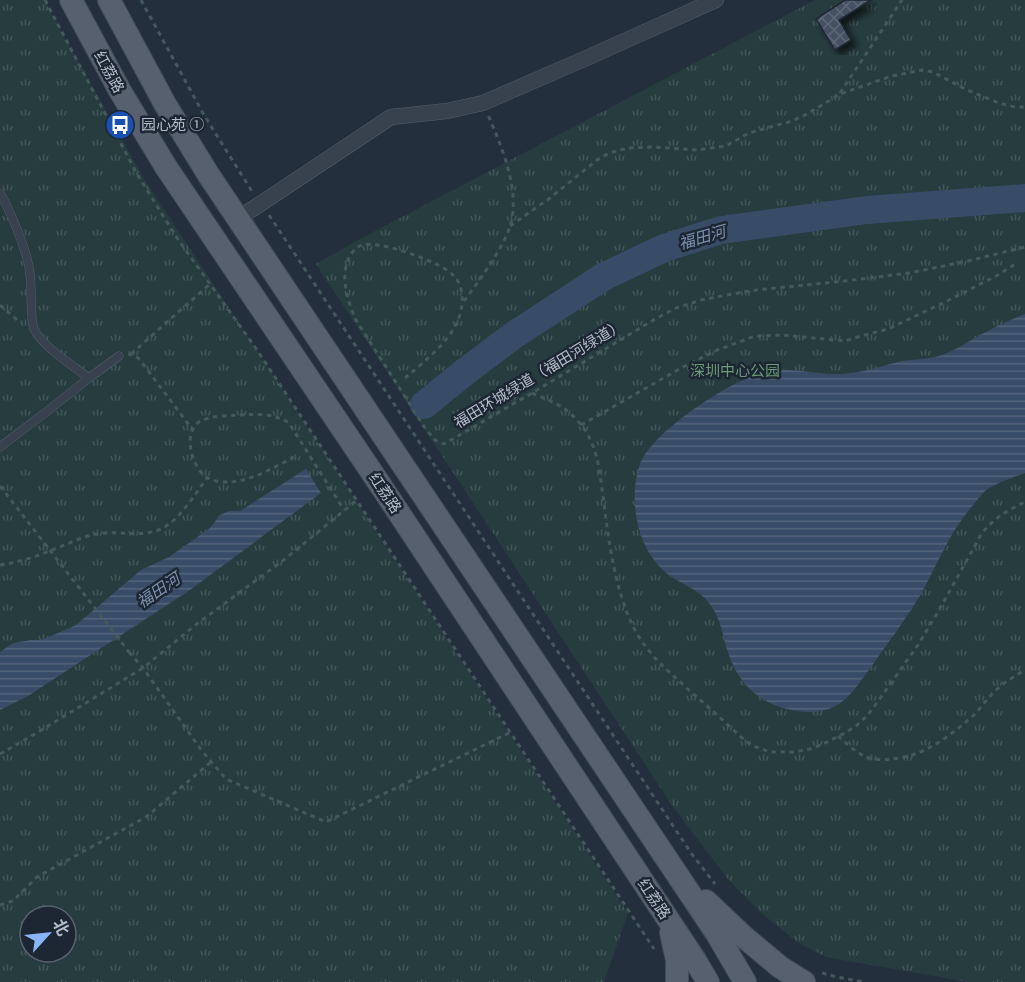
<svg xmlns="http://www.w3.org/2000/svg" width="1025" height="982" font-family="'Titillium Web','Noto Sans SC',sans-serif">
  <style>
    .park { fill: url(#park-tufts); fill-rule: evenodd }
    .water { fill: url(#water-rules) }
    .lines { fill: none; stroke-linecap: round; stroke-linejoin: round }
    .river { stroke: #394c67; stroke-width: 28 }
    .building { fill: url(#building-cross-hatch); stroke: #1f2835; stroke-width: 1.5; filter: url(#shadow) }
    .service-casing { stroke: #565f6c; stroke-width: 9 }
    .minor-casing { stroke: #565f6c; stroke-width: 16 }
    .primary-casing { stroke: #414a57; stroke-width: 24 }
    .path { stroke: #44595c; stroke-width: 3; stroke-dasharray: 4.5 4.5; stroke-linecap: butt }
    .service { stroke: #38414e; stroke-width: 8 }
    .minor { stroke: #38414e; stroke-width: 15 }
    .primary { stroke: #56606e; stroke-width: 22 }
    .path-bridge { stroke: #44595c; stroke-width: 3; stroke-dasharray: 4.5 4.5; stroke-linecap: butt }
    .labels { text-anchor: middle; stroke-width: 5; stroke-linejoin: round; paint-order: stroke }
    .street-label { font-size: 15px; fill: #b4bcc9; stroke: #1d2633 }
    .poi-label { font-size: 15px; fill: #b4bcc9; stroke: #1d2633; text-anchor: start }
    .park-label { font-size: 15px; fill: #6b9a76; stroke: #1d2633 }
    .water-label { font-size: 16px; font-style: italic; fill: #7c92b1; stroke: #1d2633 }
  </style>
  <defs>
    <pattern id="park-tufts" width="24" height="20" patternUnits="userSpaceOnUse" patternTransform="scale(1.5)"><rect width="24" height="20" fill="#263c3f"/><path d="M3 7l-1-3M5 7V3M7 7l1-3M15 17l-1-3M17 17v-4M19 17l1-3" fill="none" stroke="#435659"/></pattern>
    <pattern id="water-rules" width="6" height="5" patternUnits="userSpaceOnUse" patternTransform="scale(1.5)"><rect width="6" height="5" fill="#394c67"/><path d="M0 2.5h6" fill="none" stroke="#53647b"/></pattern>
    <pattern id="building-cross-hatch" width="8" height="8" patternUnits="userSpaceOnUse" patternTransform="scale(1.5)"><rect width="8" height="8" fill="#455162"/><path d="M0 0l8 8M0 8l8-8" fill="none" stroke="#5d6877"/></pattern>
    <filter id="shadow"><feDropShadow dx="5.5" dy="5.5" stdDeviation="3" flood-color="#0009"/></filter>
  </defs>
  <rect width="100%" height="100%" fill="#242f3e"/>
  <path class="park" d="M0 0H44L144 179 628 913 604 982H0ZM30 916H66V952H30Z
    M815 0H1025V982H968L826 957 797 942 760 912 728 879 673 807 316 264 360 239Z"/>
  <path class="water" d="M1025 314V473C1012 478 996 483 985 491 981 495 977 500 974 504 950 531 938 563 921 594 906 619 888 643 871 667 859 683 848 702 829 709 814 714 795 712 780 707 749 696 734 675 725 643 722 629 718 614 709 603 697 587 678 584 664 571 636 546 628 498 640 464 643 456 650 447 656 441 678 417 739 375 772 370 777 369 783 370 789 370 807 371 826 375 844 374 863 372 879 367 898 362 908 359 920 360 930 358 949 355 964 344 980 335 995 327 1010 320 1025 314Z
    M306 469 321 493 190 590 28 696 0 710V652L13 643 31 640H42L76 625 141 570 169 557 196 538 210 528 220 515 229 511H240Z"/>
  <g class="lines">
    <path class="river" d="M424 405 466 371 514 335 603 277 664 248 721 230 867 210 1025 198"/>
  </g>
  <path class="building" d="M845 0H871L839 20 851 40 835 50 816 19Z"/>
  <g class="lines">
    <g class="service-casing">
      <path id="service" d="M0 193C11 212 28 253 30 274 32 287 30 320 34 329 42 346 73 366 89 378
        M0 447 50 409 89 378 119 356"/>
    </g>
    <g class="minor-casing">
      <path id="minor" d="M239 218 391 117 447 111 483 103 591 56 716 0"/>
    </g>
    <g class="primary-casing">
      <path id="primary" d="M71 0 120 91 166 167 379 483 695 960 708 982
        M109 0 165 104 208 174 717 934 745 982
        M706 901 743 936 780 967 804 982
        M671 933 677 960V982"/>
    </g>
    <path class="path" d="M45 0 137 174 177 238 255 347 654 949
      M141 0 204 115 253 193
      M840 93 902 0
      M269 215 691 853 715 884
      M510 226 550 198 597 160 609 153 628 148 654 147 697 150 726 146 749 133 792 121 807 114 840 94 892 76 922 70 933 72 967 90 999 103 1015 107H1025
      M464 301C478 282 503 249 510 226 521 192 502 147 488 115
      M0 305 17 320 22 322
      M128 354 136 356 140 360 192 429
      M131 354 210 284
      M405 378C427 359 460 335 462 303 463 292 460 281 452 274 440 262 371 236 358 247 336 264 346 299 356 320L425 428 435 440 444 444 532 393 655 319 676 308 701 300 727 295 756 290 845 281 909 273 968 261 1025 247
      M532 393C548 400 563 405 575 418 599 442 599 471 604 503 608 539 616 593 633 626 646 653 668 671 690 691 707 706 724 721 741 737L751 745 770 752H794L810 749 823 744 845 733 857 725 867 716 876 704 918 645 938 612 982 533C994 518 1008 510 1025 502
      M581 425 683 367 715 351 755 336 782 335 845 341 861 336 888 329 943 303 996 276 1017 263
      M294 457C275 467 248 483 226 482 220 482 212 481 208 478 192 469 182 434 199 422 211 415 227 416 240 415 257 414 273 413 289 423L344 510
      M0 565C20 562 38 556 57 548 70 543 83 536 97 534 117 530 141 538 161 529 179 521 195 494 207 478
      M129 652 143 668 202 751 226 779 326 822 509 733
      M838 736C846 743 854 751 864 756 872 760 883 760 891 759 924 757 953 734 976 713 982 706 988 698 994 692 1003 683 1015 676 1025 670
      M0 754 40 731 143 668 198 623 285 559 357 500
      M0 905 13 901 37 877 146 817 211 762
      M822 973 837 977 864 982"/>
    <use href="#service" class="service"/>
    <use href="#minor" class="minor"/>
    <use href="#primary" class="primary"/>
    <path class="path-bridge" d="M0 486 129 652"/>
  </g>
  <defs>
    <g id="bus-disc" transform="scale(1.5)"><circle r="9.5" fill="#1a4fb4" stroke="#1d2633"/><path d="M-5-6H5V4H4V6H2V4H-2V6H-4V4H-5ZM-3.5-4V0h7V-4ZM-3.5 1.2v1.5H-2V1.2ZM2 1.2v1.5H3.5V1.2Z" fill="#fff"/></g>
  </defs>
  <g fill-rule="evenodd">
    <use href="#bus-disc" x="120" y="125"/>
  </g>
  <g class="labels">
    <g class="street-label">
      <text transform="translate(109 72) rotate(61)" y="5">红荔路</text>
      <text transform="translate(539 374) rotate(-31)" y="5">福田环城绿道（福田河绿道）</text>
      <text transform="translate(385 493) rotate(56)" y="5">红荔路</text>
      <text transform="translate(654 899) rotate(56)" y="5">红荔路</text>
    </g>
    <g class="poi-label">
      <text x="141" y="130">园心苑 ①</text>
    </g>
    <g class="park-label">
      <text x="735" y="376">深圳中心公园</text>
    </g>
    <g class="water-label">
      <text transform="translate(702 237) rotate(-16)" y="6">福田河</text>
      <text transform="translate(158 590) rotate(-34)" y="6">福田河</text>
    </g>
  </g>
  <g transform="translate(48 934) rotate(63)"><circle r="28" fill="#1d2633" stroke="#59626f" stroke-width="1.5"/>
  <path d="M0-4.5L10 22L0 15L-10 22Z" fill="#8ab4f8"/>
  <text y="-9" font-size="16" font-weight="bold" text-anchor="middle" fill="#b4bcc9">北</text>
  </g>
</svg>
